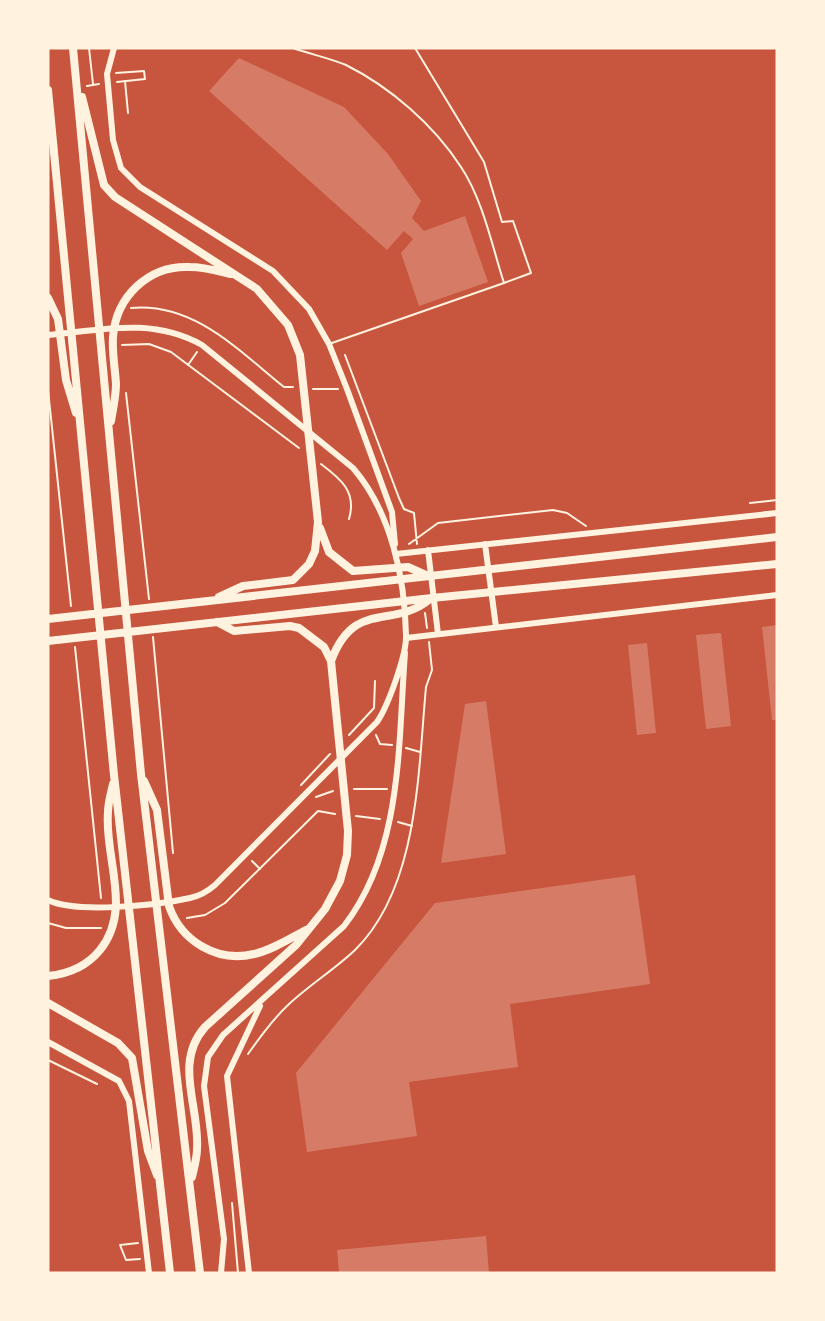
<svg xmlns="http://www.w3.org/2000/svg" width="825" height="1321" font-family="Commissioner,sans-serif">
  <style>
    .building { fill: #d67c66 }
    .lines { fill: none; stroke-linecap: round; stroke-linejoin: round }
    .path { stroke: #fff3e0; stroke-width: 2 }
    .service { stroke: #fff3e0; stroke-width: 2 }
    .tertiary { stroke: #fff3e0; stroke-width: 6 }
    .trunk { stroke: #fff3e0; stroke-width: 8 }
  </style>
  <rect width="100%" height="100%" fill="#c8553d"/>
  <path class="building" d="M239 58 344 107 388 154 421 201 412 218 424 231 465 216 488 282 419 306 401 253 413 239 404 231 387 250 209 91Z
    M777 625V720H772L762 627Z
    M721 633 731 726 706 729 696 635Z
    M647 643 656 733 637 735 628 645Z
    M486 701 506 854 441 863 465 704Z
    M635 875 650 984 510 1004 518 1067 409 1082 417 1136 307 1152 296 1073 435 903Z
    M486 1236 489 1273H339L337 1250Z"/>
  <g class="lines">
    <path class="path" d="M89 48 93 84
      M116 73 144 71 145 79 117 82
      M125 81 128 113
      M87 86 99 84
      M131 308C194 302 239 351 284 387H293
      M122 345 149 344 171 352 299 448
      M345 355 399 498 404 509 414 513 417 544
      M188 365 197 352
      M313 389H338
      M48 390 71 606
      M126 393 149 599
      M321 464C341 479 357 492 349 519
      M750 503 777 500
      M409 544 438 523 553 510 567 513 586 526
      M425 613 427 628
      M153 637 173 853
      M75 647 101 898
      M349 735 374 708 375 681
      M376 735 380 744 392 745
      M406 748 420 752
      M301 785 330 754
      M354 789H387
      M316 797 333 791
      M356 816 380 819
      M398 822 412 826
      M252 861 260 869
      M187 918 205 915 225 903 318 811 335 814
      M48 923 66 928H101
      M248 1054C260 1037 273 1019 288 1005 309 985 334 970 355 950 419 887 418 771 426 687L432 670 429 642
      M48 1060 97 1084
      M232 1203 238 1273
      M138 1243 120 1245 126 1260 140 1259"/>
    <path class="service" d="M115 48H142
      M293 48C310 54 329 58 346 65 390 87 434 125 461 167 483 200 492 246 504 283L329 344
      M415 48 484 162 502 222 513 221 531 273 504 283"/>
    <path class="tertiary" d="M114 48 107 74 113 140 121 168 140 187 273 271 309 309 329 344 347 389 392 512 395 544
      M48 335C102 330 152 317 202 345L353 468C391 512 405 578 406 635 407 654 388 706 377 722L215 885C208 891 200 896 190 898 159 905 76 914 48 900
      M485 544 496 627
      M428 550 438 634
      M396 554 777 513
      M406 638 777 595
      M48 1042 119 1081 129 1101 149 1273
      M221 1273 224 1239 204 1086 208 1057 223 1035 344 926C403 850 398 744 405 653
      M249 1273 227 1076 260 1006"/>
    <path class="trunk" d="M73 48 141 774 200 1273
      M48 90 114 775 170 1273
      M82 97 104 185 115 197 257 289 288 325 300 355 318 522 315 551 309 564 293 580 243 586 219 597
      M48 298 58 319 66 380 76 413
      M111 421C113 409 116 396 116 384 115 368 112 353 113 337 116 297 148 265 190 267 204 267 218 271 231 274
      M320 528 329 552 353 571 408 567 428 576
      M48 619 777 537
      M48 641 432 598 777 564
      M331 661C355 598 393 630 430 599
      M144 781 157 810 169 906C181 941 217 963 254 954 272 950 289 939 306 930
      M48 976C68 974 87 966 100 950 133 909 104 858 108 812 108 803 111 793 113 784
      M48 1003 118 1043 132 1058 148 1151 157 1175
      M192 1177C194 1168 197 1158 197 1149 200 1107 173 1063 205 1027L296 945 325 909 340 881 347 855 348 831 331 661 324 647 299 628 290 626 234 631 217 622"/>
  </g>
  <rect width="825" height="1321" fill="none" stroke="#fff3e0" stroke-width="99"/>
</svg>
